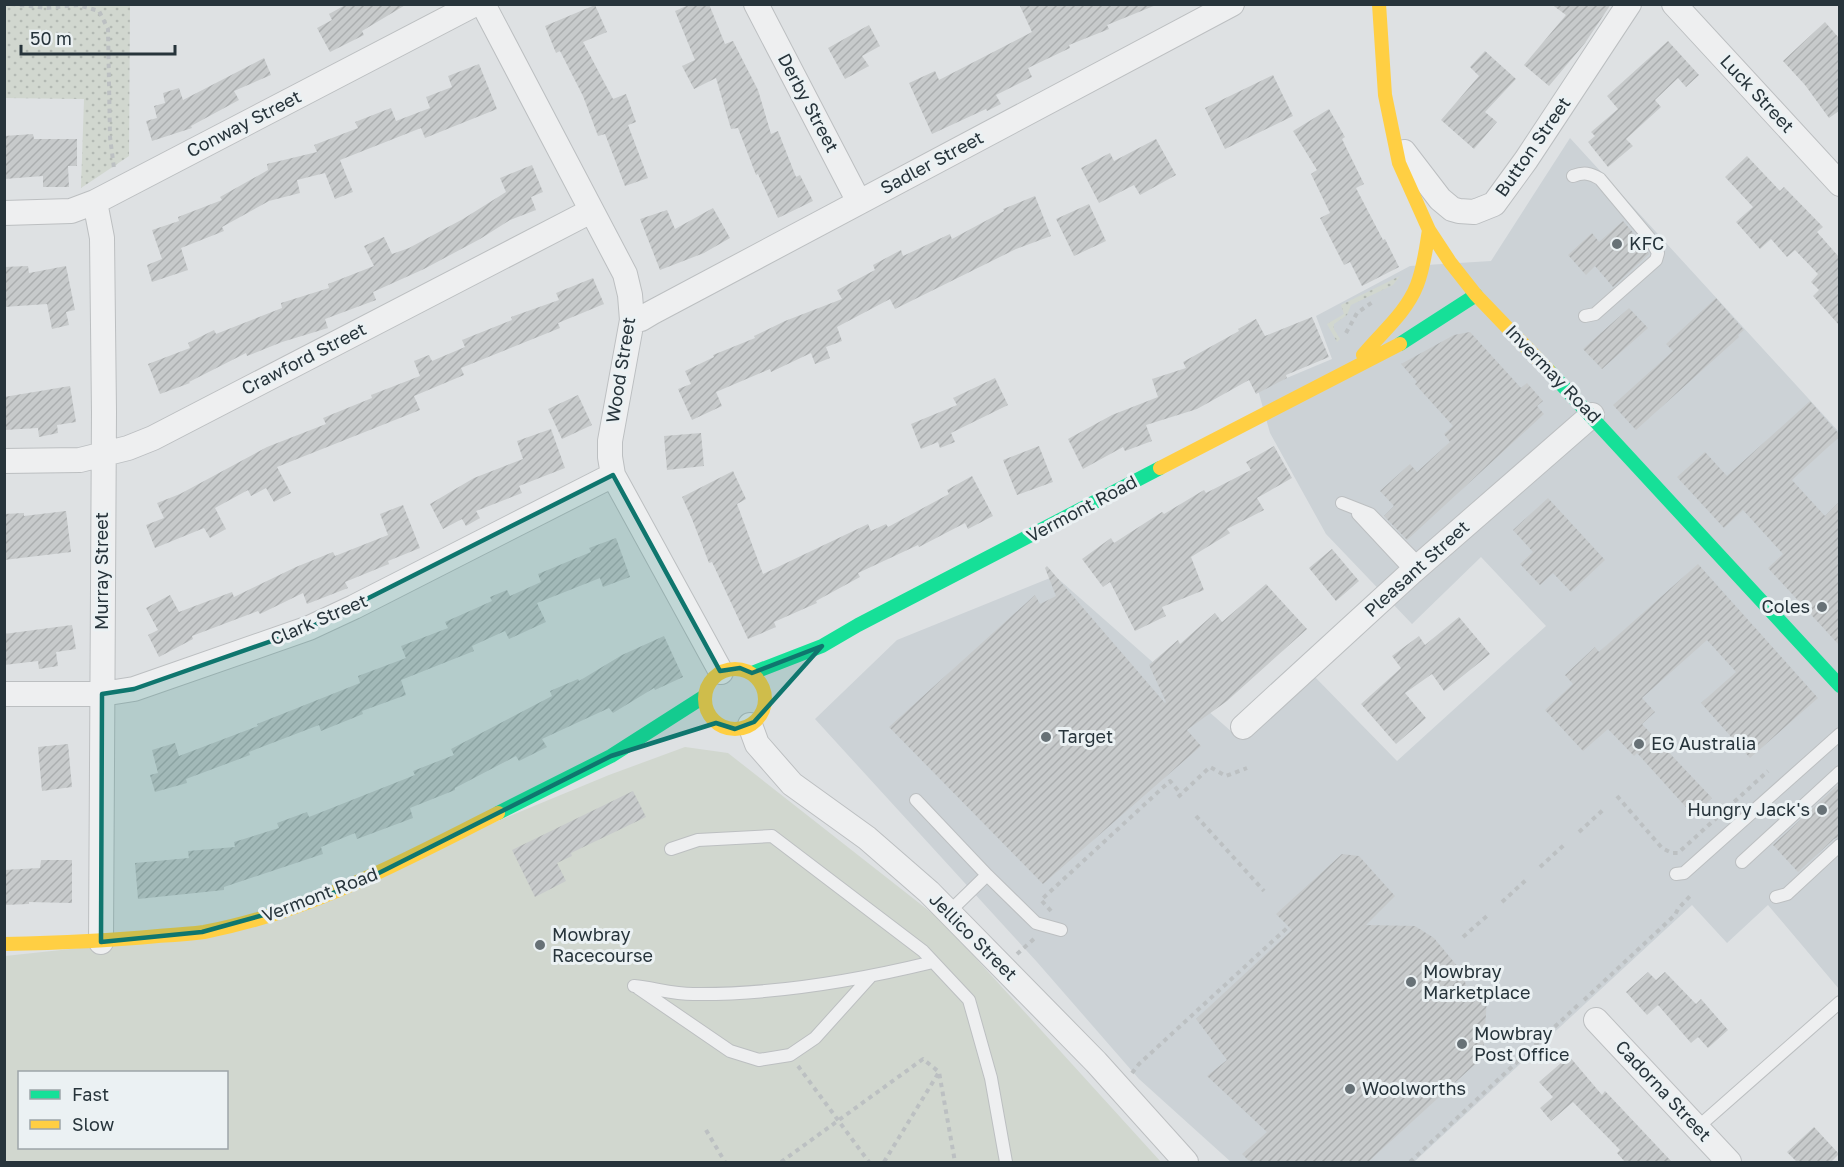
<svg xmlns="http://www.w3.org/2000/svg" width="1844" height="1167" font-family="'Golos Text',sans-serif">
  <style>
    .built { fill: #ccd2d6 }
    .grass { fill: #d1d7cf; fill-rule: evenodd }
    .park { fill: url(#park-dots) }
    .building { fill: url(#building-hatch) }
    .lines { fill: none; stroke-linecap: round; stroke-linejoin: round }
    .lane-casing { stroke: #bcbfc1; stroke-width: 14 }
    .street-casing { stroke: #bcbfc1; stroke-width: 26 }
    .path { stroke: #bcc0c2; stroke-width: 4; stroke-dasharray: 4.5 4.5; stroke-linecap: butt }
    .lane { stroke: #eeeff0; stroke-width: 12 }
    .street { stroke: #eeeff0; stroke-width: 24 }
    .fast { stroke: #16e098; stroke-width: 14 }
    .slow { stroke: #ffcf43; stroke-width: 14 }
    .marked { fill: #0f766e; fill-opacity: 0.2; stroke: #0f766e; stroke-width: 4.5; stroke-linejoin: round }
    .poi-dot { fill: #677176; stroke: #ebf1f3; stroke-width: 2 }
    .labels { text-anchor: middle; stroke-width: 6; stroke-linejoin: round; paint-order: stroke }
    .street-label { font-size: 18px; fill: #27343b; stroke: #ebf1f3 }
    .poi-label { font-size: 18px; fill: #27343b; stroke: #ebf1f3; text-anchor: start }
  </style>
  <defs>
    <pattern id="park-dots" width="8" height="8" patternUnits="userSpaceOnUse" patternTransform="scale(1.5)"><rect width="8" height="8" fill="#d1d7cf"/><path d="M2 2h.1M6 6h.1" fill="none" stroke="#b3b9b3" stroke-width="1.8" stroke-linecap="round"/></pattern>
    <pattern id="building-hatch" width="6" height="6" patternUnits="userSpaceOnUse" patternTransform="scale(1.5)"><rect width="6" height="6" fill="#c7cacb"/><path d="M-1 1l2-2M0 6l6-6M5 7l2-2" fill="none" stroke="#abaeaf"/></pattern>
  </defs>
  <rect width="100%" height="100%" fill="#dee1e3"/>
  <path class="built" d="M1570 138 1839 432V989L1768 905 1727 943 1692 905 1414 1162H1231L1139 1079 1037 962 815 719 897 640 1055 576 1241 740 1313 675 1397 761 1546 626 1481 557 1412 624 1326 534 1270 433 1258 390 1332 359 1316 316 1410 266 1491 261Z"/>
  <path class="grass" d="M685 747 728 753 942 921 1161 1162H5V956L230 932 609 775ZM20 1072H226V1148H20Z"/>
  <path class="park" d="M5 4 130 5 129 156 81 188 84 99 5 98Z
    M1400 276 1393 285 1351 305 1347 315 1334 324V329L1340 339 1337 342 1327 324 1344 314 1341 305Z"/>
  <path class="building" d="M347 4H407L362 31 364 35 330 52 317 28 332 20 329 14Z
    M691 4H709L725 44 733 41 758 90 771 134 778 131 796 177 800 175 813 201 778 218 758 174 756 175 738 128 731 129 716 78 694 89 682 66 695 60 675 11Z
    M1019 4 1156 5 1107 25 1109 29 1069 45 1070 48 1028 68 1032 77 996 95 1001 104 987 111 986 109 932 134 909 83 935 71 939 80 1032 32Z
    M1551 4H1611L1585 43 1549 86 1524 65 1566 15Z
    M595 5 607 32 583 42 613 99 626 94 636 122 628 125 648 178 625 186 605 134 598 136 583 96 560 51 556 53 545 26Z
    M1825 22 1839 38V111L1829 118 1805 85 1783 61Z
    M869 25 880 46 862 56 869 66 845 79 828 48Z
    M1668 41 1699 75 1686 87 1678 78 1655 100 1661 107 1626 139 1633 146 1608 167 1588 142 1595 136 1591 132 1618 109 1607 96Z
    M1485 51 1516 79 1485 112 1497 122 1474 149 1441 120 1479 76 1470 67Z
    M264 58 271 75 234 91 239 100 191 126 192 128 152 141 146 121 157 118 154 106 165 103 163 93 179 88 183 100Z
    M479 64 497 109 425 138 421 128 340 160 353 192 335 199 325 173 297 180 300 193 269 201 222 227 224 231 181 248 188 270 152 282 147 265 162 259 152 230 179 221 178 217 222 200 220 197 268 170 267 164 317 152 314 145 358 128 355 122 391 108 396 121 430 108 426 97 452 87 448 76Z
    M1273 75 1293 116 1225 149 1205 108Z
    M1329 109 1345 137 1342 139 1364 184 1356 188 1383 240 1385 239 1399 267 1362 286 1350 262 1344 265 1320 218 1330 213 1311 174 1317 170 1293 131Z
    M33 134 34 139H77V166H68L69 187H43V176L4 179V136Z
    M1156 139 1176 175 1140 195 1134 185 1099 203 1081 168 1110 153 1114 161Z
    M1747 156 1780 191 1784 187 1823 227 1817 232 1839 257V325L1813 296 1819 290 1811 282 1818 274 1795 250 1787 257 1771 239 1760 249 1736 222 1753 207 1725 177Z
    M532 165 543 192 531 197 536 210 510 220 480 239 424 269 373 292 376 300 325 319 328 328 282 342 247 356 246 353 189 382 190 383 160 394 148 364 190 348 188 343 214 330 216 334 282 308 281 303 329 288 328 284 374 266 364 246 384 237 392 254 409 248 463 219 506 192 500 178Z
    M1035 196 1051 236 1016 249 895 309 890 299 837 327 842 341 826 347 830 358 815 364 811 353 771 372 770 369 716 392 722 406 692 420 678 389 691 384 685 371 714 357 713 355 755 338 754 336 785 321 842 299 837 290 875 270 873 265 901 250 903 256 950 234 952 239 1004 211 1003 209Z
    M1089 204 1106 241 1074 256 1056 219Z
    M713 208 730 238 704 253 660 270 640 219 667 210 675 229Z
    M1623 221 1644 245 1649 254 1613 287 1595 266 1586 275 1568 255 1592 233 1599 242Z
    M28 266 29 273 66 266 75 310 66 312 69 325 52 329 47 304 4 307V267Z
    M593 278 604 304 558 323 560 328 461 368 464 375 414 396 420 410 277 467 291 493 274 502 266 488 251 496 248 490 215 508 226 529 210 538 204 528 155 548 146 525 164 518 157 503 180 494 267 447 326 424 323 418 372 398 371 395 420 376 414 361 429 355 432 361 465 347 462 340 512 320 511 317 559 300 556 293Z
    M1716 298 1744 330 1738 335 1739 337 1636 430 1613 405 1673 351 1666 344Z
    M1629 308 1648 328 1602 369 1583 349Z
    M1312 317 1329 357 1286 375 1287 378 1256 394 1249 380 1197 409 1146 425 1152 441 1125 451 1123 447 1083 469 1068 439 1112 415 1158 397 1152 379 1186 368 1183 362 1239 331 1238 329 1256 319 1265 336Z
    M1470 332 1521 388 1527 383 1543 401 1537 406 1544 414 1407 540 1384 516 1394 506 1380 491 1410 464 1417 472 1450 442 1444 434 1453 426 1415 384 1417 382 1401 364 1454 335Z
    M995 378 1008 405 951 433 955 442 940 448 938 442 921 449 911 424 957 405 953 398Z
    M70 386 76 422 57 425 58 433 39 437 38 428 4 430V397Z
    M578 395 592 425 562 439 548 409Z
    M1810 401 1839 434V437L1792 480 1825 516 1839 502V645L1768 568 1783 554 1743 510 1724 528 1677 477 1705 452 1727 476Z
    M551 429 565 468 519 486 522 493 476 511 480 518 466 526 462 519 443 529 430 504 474 478 523 459 517 441Z
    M701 433 704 466 667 470 664 436Z
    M1039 446 1053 482 1017 495 1003 460Z
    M1274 446 1292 478 1257 498 1264 510 1227 529 1230 533 1191 557 1204 590 1162 607 1166 616 1135 631 1110 582 1103 587 1082 559 1111 538 1114 543 1162 512 1164 514 1204 490 1206 493 1251 470 1246 462Z
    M733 471 746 499 737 504 763 574 868 524 871 531 886 524 888 527 949 494 947 490 972 476 993 516 968 529 965 523 919 547 918 545 858 573 860 577 816 601 817 603 774 622 776 627 748 639 712 562 709 563 692 519 682 497Z
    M1548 498 1605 560 1571 592 1553 573 1540 585 1520 564 1533 552 1513 530Z
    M403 505 420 548 388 561 389 564 345 582 348 588 307 604 303 593 260 614 258 611 192 636 193 639 159 657 148 635 158 630 146 608 170 595 179 612 232 592 234 597 296 567 333 552 335 556 388 535 380 514Z
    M66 511 71 552 4 560V514L24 513V516Z
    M616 538 630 577 603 587 600 578 537 603 546 622 509 639 505 631 472 646 474 651 401 680 406 695 362 711 363 714 321 731 319 725 249 752 250 755 186 779 187 783 155 792 150 775 158 773 152 750 175 743 179 756 258 726 257 724 360 683 358 676 406 658 401 646 448 628 445 622 492 601 490 597 507 590 510 596 541 582 538 574 591 552 589 548Z
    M1332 549 1359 581 1336 601 1309 568Z
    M1698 564 1818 698 1750 758 1701 703 1736 672 1707 640 1642 698 1655 712 1642 724 1712 798 1693 815 1637 753 1634 756 1608 729 1583 751 1545 710 1573 684 1565 675 1595 647 1599 652Z
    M1047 566 1165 703 1166 702 1149 665 1178 640 1180 644 1215 613 1222 622 1266 584 1307 629 1227 701 1187 730 1201 746 1043 884 889 727 1035 595 1040 604 1056 596 1045 568Z
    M1459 617 1490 654 1444 691 1432 674 1405 693 1426 718 1396 744 1361 704 1401 668 1392 656 1419 636 1425 645Z
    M72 625 76 649 56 652 58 666 39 669 38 661 4 665V634Z
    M664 636 683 677 655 690 654 688 613 713 609 708 542 739 547 747 519 761 516 756 455 788V790L410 808 413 818 357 839 355 833 321 847 323 854 224 887V890L138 899 135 863 189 858 188 851 235 847 234 842 279 828 277 823 307 812 309 817 415 775 413 771 454 755 451 749 552 696 550 691 578 679 579 681 622 655Z
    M68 744 72 787 42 791 38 747Z
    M1839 784V837L1834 839 1798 872 1773 845Z
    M633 791 646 817 571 853 572 856 557 863 566 881 535 897 512 850Z
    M1342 854 1359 856 1395 896 1366 925 1415 926 1434 938 1463 973 1469 999H1487L1483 1057 1368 1162H1250L1242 1154 1267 1132 1207 1076 1227 1060 1196 1019 1292 930 1276 914Z
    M41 860H72V903L29 902V904L4 905V870L40 868Z
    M1648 972 1656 980 1665 972 1696 1004 1701 999 1728 1030 1708 1048 1698 1037 1691 1043 1658 1005 1647 1015 1626 992Z
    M1569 1056 1602 1095 1605 1091 1672 1162H1625L1617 1153 1620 1150 1573 1102 1551 1121 1540 1108 1553 1097 1539 1082Z
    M1814 1127 1839 1154 1831 1162H1797L1787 1152Z"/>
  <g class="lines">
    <g class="lane-casing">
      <path id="lane" d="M1573 176C1584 172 1590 173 1600 179L1651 240 1658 253 1656 260 1595 314 1585 316
        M1342 503 1370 514 1420 565
        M1358 514 1412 572
        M916 800 987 875
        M671 849 698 840 772 836 923 951 969 1000 991 1078 1006 1162
        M1742 862 1840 772
        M1676 874 1684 873 1840 734
        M1776 897 1787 894 1840 845
        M949 912 987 875 1036 923 1061 930
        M634 986C653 988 674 994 693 994 775 995 855 981 933 962
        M638 988 730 1051 759 1060 790 1055 815 1038 870 977
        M1698 1127 1840 1002"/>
    </g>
    <g class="street-casing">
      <path id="street" d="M483 4 625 274 630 295 632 320 610 441V457L613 475 721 672
        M756 4 859 202
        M1674 4 1840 184
        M1404 152 1440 199 1452 209 1459 211 1474 212 1494 204 1526 160 1629 4
        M95 202 102 238 104 412 101 942
        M4 213 71 211 95 202 475 4
        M632 320 641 319 651 313 1232 4
        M4 461 80 460 128 448 153 438 591 211
        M4 694H102L134 689 309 628 354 607 613 475
        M750 725 757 744 792 784 867 838 929 892 1096 1062 1186 1162
        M1243 727 1412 572 1592 415
        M1596 1020 1729 1162"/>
    </g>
    <path class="path" d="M11 4 46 8 78 5 99 11 108 29 110 137 114 168
      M1346 333 1357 313 1374 301
      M1617 796 1662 848 1672 853H1678L1768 771
      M1178 797 1210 767 1226 776 1247 768
      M1196 816 1264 891
      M1579 832 1604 809
      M1540 867 1564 845
      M1502 902 1526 880
      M1051 911 1041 900 1170 781 1181 794
      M1463 937 1488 915
      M1017 954 1034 939
      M1584 1000 1675 915 1678 909 1690 896
      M798 1066 869 1162
      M1132 1073 1139 1064 1287 928
      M706 1130 725 1162
      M781 1162 923 1059 939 1072 955 1162
      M884 1162 939 1072
      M1410 1162 1578 1005"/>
    <use href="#lane" class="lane"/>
    <use href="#street" class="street"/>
    <path class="fast" d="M1400 344 1476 295
      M1549 371 1840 686
      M752 673 822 646 858 625 1160 468
      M498 813 611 756 705 696"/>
    <path class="slow" d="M1379 4 1385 95 1399 163 1429 230 1450 262 1476 295 1549 371
      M1363 355C1382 332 1406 313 1417 285 1424 267 1426 248 1429 230
      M1160 468 1400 344
      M705 699a30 30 0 1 1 60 0a30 30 0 1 1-60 0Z
      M4 944C56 943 107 941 158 936 173 935 189 934 204 932 311 912 402 861 498 813"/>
  </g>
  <path class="marked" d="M613 475 720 671 740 668 752 673 822 646 754 722 735 729 716 723 611 756 361 882 307 903 202 932 101 942 102 694 134 689 309 628Z"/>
  <g class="poi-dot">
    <circle cx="1617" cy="244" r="6"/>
    <circle cx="1822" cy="607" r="6"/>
    <circle cx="1046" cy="737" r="6"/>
    <circle cx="1639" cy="744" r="6"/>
    <circle cx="1822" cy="810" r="6"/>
    <circle cx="540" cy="945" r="6"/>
    <circle cx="1411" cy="982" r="6"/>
    <circle cx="1462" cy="1044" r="6"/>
    <circle cx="1350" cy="1089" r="6"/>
  </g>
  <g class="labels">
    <g class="street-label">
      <text transform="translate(1757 94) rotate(47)" y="6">Luck Street</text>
      <text transform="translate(808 103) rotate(62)" y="6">Derby Street</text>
      <text transform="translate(244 124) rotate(-27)" y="6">Conway Street</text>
      <text transform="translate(1533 147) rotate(-55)" y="6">Button Street</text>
      <text transform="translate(932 163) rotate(-28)" y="6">Sadler Street</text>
      <text transform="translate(304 359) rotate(-27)" y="6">Crawford Street</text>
      <text transform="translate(621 370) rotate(-81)" y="6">Wood Street</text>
      <text transform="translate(1553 374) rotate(46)" y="6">Invermay Road</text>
      <text transform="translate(1082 509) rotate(-28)" y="6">Vermont Road</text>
      <text transform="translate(1417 569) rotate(-42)" y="6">Pleasant Street</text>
      <text transform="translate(102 571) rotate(-90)" y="6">Murray Street</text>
      <text transform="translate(319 620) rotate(-23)" y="6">Clark Street</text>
      <text transform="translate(320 895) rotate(-21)" y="6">Vermont Road</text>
      <text transform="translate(973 937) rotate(45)" y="6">Jellico Street</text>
      <text transform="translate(1663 1091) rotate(47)" y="6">Cadorna Street</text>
    </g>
    <g class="poi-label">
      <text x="1629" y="250">KFC</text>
      <text x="1810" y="613" text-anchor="end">Coles</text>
      <text x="1058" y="743">Target</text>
      <text x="1651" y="750">EG Australia</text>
      <text x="1810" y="816" text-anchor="end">Hungry Jack's</text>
      <text x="552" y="941">Mowbray<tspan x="552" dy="21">Racecourse</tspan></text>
      <text x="1423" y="978">Mowbray<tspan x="1423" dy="21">Marketplace</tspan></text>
      <text x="1474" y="1040">Mowbray<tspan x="1474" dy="21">Post Office</tspan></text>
      <text x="1362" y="1095">Woolworths</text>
    </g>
  </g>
  <rect width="1844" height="1167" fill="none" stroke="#27343b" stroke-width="12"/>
  <rect x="18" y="1071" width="210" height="78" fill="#ebf1f3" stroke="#9da5a9" stroke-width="1.5"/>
  <rect x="30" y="1090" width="30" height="9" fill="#16e098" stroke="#9da5a9" stroke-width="1.5"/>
  <text x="72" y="1101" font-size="18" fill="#27343b">Fast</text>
  <rect x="30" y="1120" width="30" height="9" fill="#ffcf43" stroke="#9da5a9" stroke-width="1.5"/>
  <text x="72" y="1131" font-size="18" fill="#27343b">Slow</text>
  <path d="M21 45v9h154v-9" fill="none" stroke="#27343b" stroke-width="3"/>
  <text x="30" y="45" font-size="18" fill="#27343b" stroke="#ebf1f3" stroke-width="4.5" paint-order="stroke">50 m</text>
</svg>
